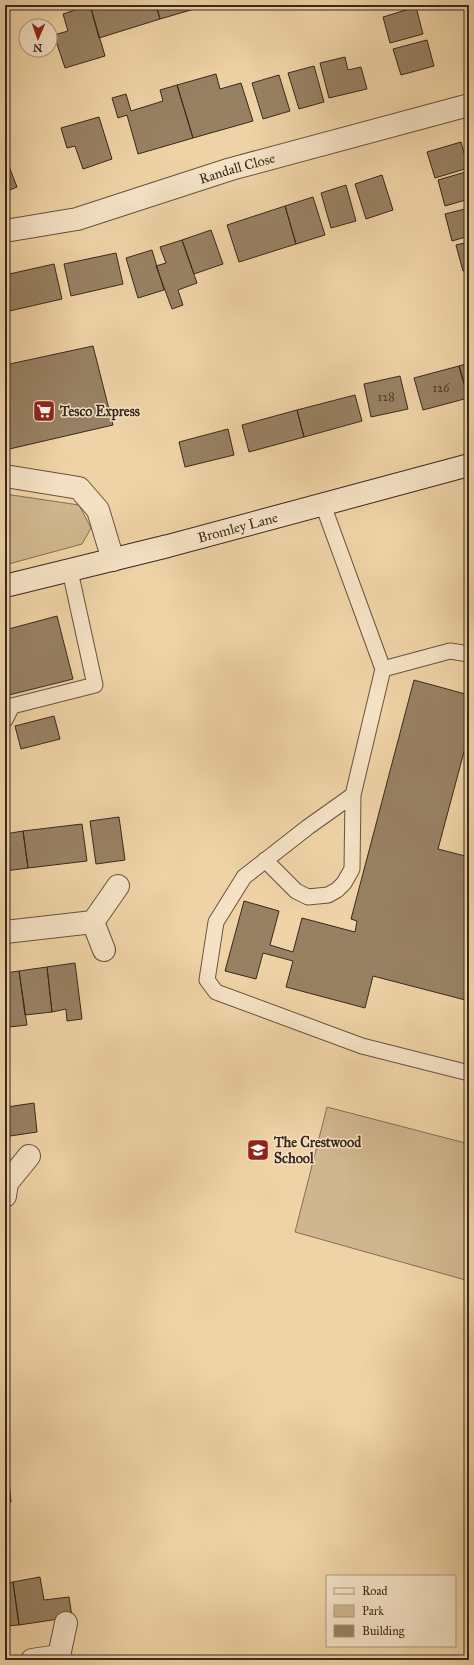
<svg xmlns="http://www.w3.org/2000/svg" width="474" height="1665" font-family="'IM FELL Great Primer',serif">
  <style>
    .green { fill: #d0b68e; stroke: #846f54 }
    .building { fill: #988163; stroke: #39281b }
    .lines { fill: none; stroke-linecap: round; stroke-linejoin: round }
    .lane-casing { stroke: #66533e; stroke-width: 17 }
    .street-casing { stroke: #66533e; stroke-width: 24 }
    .secondary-casing { stroke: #39281b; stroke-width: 24 }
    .lane { stroke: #f5e2c5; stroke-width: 15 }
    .street { stroke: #f5e2c5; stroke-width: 22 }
    .secondary { stroke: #f5e2c5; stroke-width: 22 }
    .labels { text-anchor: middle; stroke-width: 3; stroke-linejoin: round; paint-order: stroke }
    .number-label { font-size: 12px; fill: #513e2d }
    .street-label { font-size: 14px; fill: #39281b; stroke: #f5e2c5 }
    .poi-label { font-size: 14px; font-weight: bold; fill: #39281b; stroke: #f5e2c5; text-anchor: start }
  </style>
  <rect width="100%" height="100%" fill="#efd3a6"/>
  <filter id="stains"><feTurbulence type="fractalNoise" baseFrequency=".005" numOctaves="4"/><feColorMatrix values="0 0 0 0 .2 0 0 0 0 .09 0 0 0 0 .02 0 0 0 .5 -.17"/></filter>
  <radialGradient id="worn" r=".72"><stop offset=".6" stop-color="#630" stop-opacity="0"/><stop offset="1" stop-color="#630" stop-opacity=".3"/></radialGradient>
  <path class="green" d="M5 494 79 505 91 528 82 544 5 565Z
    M327 1107 469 1144V1281L295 1232Z"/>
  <path class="building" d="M90 5H156L160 19 99 38Z
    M90 5 105 56 65 68 54 35 68 31 63 14Z
    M156 5H208L160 19Z
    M380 5H394L381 9Z
    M416 7 423 34 390 43 383 17Z
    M427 40 434 66 401 75 393 49Z
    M345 57 348 70 361 67 367 89 329 98 320 63Z
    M314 66 324 102 299 109 288 73Z
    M216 74 220 89 241 83 253 121 193 138 177 85Z
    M279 75 290 111 263 119 252 83Z
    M177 85 193 138 138 154 127 115 118 118 112 98 126 94 131 111 163 101 160 90Z
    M99 117 112 159 83 169 75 146 67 148 61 128Z
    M461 142 468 168 435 178 427 152Z
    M5 156 17 187 5 192Z
    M469 171V199L445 206 438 180Z
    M382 175 393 210 366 219 355 184Z
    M346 185 356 221 331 228 321 193Z
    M313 197 325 235 296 244 285 206Z
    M285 206 296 244 239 262 227 225Z
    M469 208V236L452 241 445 214Z
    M211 230 223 264 194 274 182 240Z
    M182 240 197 283 178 290 183 305 172 309 156 266 166 263 160 247Z
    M469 242V270L463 271 456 245Z
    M152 250 164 290 138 298 126 258Z
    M116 253 123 284 71 296 64 264Z
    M54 264 62 299 5 312V275Z
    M469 275V290L465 276Z
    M93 346 113 425 5 450V365Z
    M469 363V397L468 398 459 366Z
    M459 366 468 398 423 410 414 378Z
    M400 376 408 409 371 417 364 384Z
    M355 395 362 421 304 437 297 410Z
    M297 410 304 437 249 452 242 425Z
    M228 429 234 455 185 467 179 442Z
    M57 616 73 679 5 696V630Z
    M414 680 469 695V733L438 849 469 857V1001L373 976 365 1008 286 987 293 961 263 953 256 979 225 971 244 901 279 911 270 945 293 952 302 918 355 932 357 921 351 919Z
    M54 716 60 739 21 749 15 726Z
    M119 817 125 860 96 864 90 821Z
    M82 824 87 861 28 868 23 831Z
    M23 831 28 868 5 871V834Z
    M75 963 82 1019 67 1021 66 1009 52 1012 47 967Z
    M47 967 52 1012 25 1015 19 971Z
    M19 971 27 1025 9 1027 7 1018H5V973Z
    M34 1103 37 1132 10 1136 7 1107Z
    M5 1472H8L11 1502 5 1503Z
    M40 1577 44 1600 69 1597 72 1617 19 1625 13 1582Z
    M13 1582 19 1625 5 1626V1583Z"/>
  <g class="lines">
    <g class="lane-casing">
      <path id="lane" d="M323 505 383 669 353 795 308 827 244 877 216 922 207 980 216 992 362 1046 469 1073
        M383 669 450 651 469 654
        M5 720 12 706 95 685 70 571
        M265 860 296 891 308 897 328 895 337 890 344 883 352 869 353 795"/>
    </g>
    <g class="street-casing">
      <g id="street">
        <path id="s1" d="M5 231 77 219 231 169 469 105"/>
        <path d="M5 476 79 488 98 510 113 560"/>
        <path d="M5 932 93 922"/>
        <path d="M104 950 93 922 118 886"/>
        <path d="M5 1196 7 1183 29 1156"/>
        <path d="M32 1660 59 1656"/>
        <path d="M62 1660 59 1656 66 1623"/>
      </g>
    </g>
    <g class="secondary-casing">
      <g id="secondary">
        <path id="s2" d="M5 586 168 546 469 465"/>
      </g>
    </g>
    <use href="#lane" class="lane"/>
    <use href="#street" class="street"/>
    <use href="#secondary" class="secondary"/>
  </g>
  <defs>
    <g id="supermarket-square" transform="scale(1.15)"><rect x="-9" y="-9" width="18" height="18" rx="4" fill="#8f2418" stroke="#f5e2c5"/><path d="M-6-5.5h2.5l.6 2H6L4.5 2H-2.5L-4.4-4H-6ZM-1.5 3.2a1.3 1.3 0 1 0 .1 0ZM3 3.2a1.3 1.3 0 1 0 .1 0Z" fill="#fff"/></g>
    <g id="school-square" transform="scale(1.15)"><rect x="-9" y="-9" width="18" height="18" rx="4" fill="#8f2418" stroke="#f5e2c5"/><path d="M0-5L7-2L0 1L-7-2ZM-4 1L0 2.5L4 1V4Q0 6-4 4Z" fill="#fff"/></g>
  </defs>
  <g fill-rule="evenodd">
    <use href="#supermarket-square" x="44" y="411"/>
    <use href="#school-square" x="258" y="1150"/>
  </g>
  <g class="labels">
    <g class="number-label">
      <text x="441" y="392">126</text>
      <text x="386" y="401">128</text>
    </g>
    <g class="street-label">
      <text dy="5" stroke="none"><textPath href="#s1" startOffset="241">Randall Close</textPath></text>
      <text dy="5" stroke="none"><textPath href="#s2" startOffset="240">Bromley Lane</textPath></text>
    </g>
    <g class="poi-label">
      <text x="60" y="416">Tesco Express</text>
      <text x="274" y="1147">The Crestwood<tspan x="274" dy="16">School</tspan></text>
    </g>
  </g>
  <rect width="474" height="1665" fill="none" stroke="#efd3a6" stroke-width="20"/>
  <rect x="6" y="6" width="462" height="1653" fill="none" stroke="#39281b" stroke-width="2"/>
  <rect x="10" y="10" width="454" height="1645" fill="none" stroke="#39281b"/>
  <rect x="326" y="1575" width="130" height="72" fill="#f5e2c5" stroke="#aa9881"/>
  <rect x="334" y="1588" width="20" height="6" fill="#f5e2c5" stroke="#aa9881"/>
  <text x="362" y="1595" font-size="12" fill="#39281b">Road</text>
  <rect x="334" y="1605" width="20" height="12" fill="#d0b68e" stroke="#aa9881"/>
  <text x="362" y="1615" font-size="12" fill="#39281b">Park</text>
  <rect x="334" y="1625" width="20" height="12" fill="#988163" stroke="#aa9881"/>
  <text x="362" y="1635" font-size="12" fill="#39281b">Building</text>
  <g transform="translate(38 38) rotate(182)"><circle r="19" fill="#f5e2c5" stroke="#aa9881"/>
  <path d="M0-3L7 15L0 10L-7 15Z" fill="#8f2418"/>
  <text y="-6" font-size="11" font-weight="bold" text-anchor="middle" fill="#39281b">N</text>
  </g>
  <rect width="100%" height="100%" filter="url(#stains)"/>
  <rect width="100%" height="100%" fill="url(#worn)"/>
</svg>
